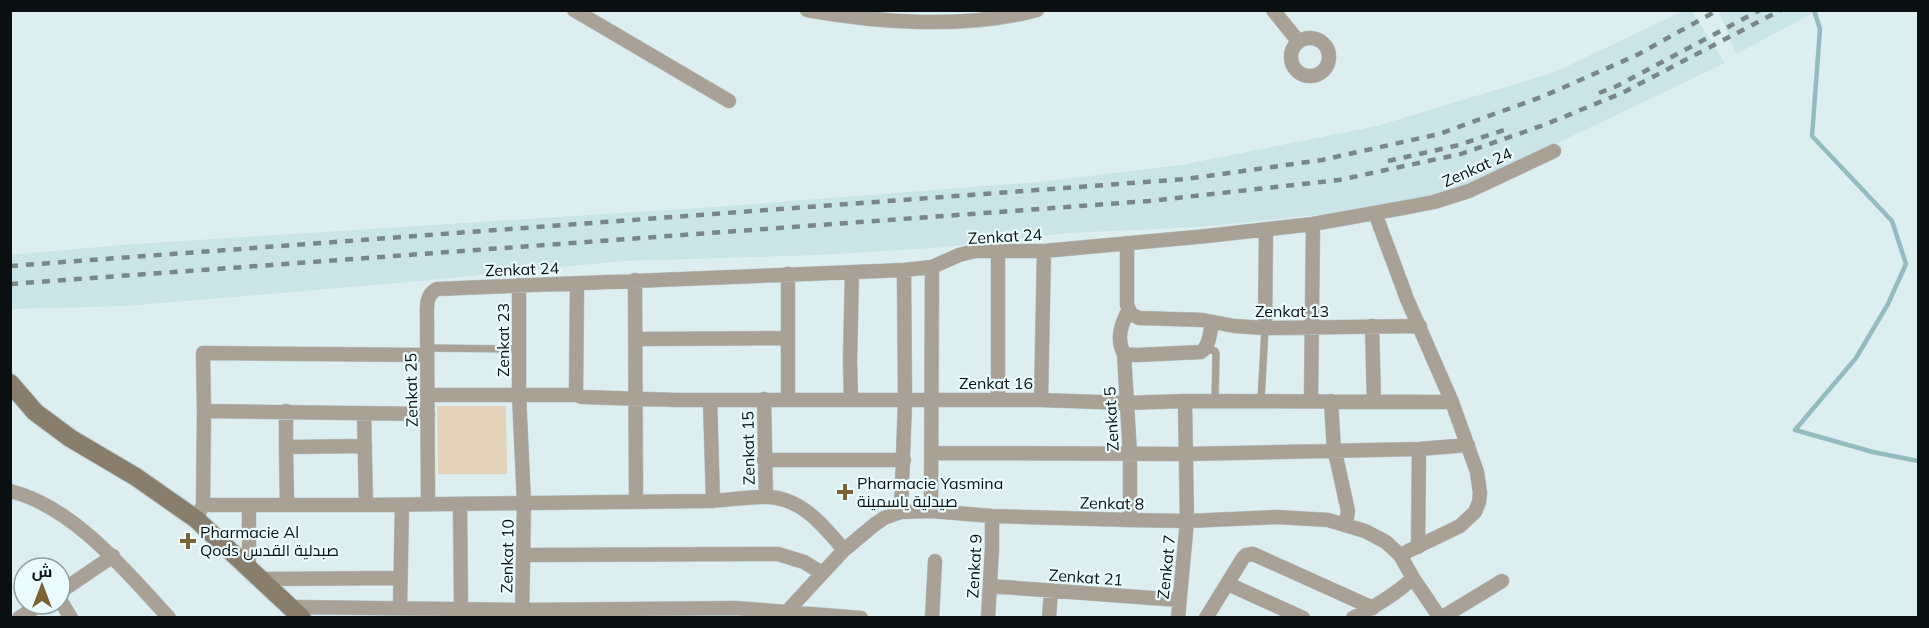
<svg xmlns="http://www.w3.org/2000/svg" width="1929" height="628" font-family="Mulish,Cairo,sans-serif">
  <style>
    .built { fill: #cae4e7 }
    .green { fill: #e4d3b9 }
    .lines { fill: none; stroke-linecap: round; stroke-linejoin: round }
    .stream { stroke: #94bcc0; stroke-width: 4.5 }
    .lane-casing { stroke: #bbcacc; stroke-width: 8 }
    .street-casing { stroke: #bbcacc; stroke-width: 15 }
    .secondary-casing { stroke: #bbcacc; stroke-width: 20 }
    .lane { stroke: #a9a195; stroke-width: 7 }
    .street { stroke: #a9a195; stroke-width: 14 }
    .secondary { stroke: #897d6c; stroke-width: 18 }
    .rail { stroke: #7a8688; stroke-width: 4.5; stroke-dasharray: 8 8; stroke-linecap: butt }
    .poi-dot { fill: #7d6234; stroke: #eafbfd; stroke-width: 2 }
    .labels { text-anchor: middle; stroke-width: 4.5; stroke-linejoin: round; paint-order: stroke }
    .street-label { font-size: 16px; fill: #0a1011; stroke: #eafbfd }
    .poi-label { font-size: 16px; fill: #0a1011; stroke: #eafbfd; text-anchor: start }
  </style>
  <rect width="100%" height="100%" fill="#ddeef0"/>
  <path class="built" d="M1683 11H1692L1725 63 1463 188 1432 197 1327 214 1200 227 1068 233 935 248 817 255 623 261 409 282 126 306 11 309 10 255 121 245 714 207 1039 182 1181 165 1377 126 1555 72Z
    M1719 11H1817L1736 54Z"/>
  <path class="green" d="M437 406H506L507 474H438Z"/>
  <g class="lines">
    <path class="stream" d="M1814 10 1820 29 1812 136 1892 221 1906 264 1888 304 1856 358 1795 430 1873 452 1918 461"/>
    <g class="lane-casing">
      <path id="lane" d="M426 348 519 349
        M1206 349 1215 351 1216 354 1215 401
        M1261 401 1265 328"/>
    </g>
    <g class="street-casing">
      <path id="street" d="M574 10 729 101
        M807 10C879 23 967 29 1037 10
        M1273 10 1298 41
        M1291 57a19 19 0 1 1 38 0a19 19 0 1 1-38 0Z
        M1375 213 1407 299 1452 402 1477 472 1480 493 1479 502 1475 512 1460 526 1400 555
        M1127 243V305L1131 314 1139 318 1203 320 1234 326 1265 328 1420 326
        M635 280 636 502
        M577 284 576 395 582 397 676 400H1041L1126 403 1185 401 1452 402
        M519 285V395L524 503 522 618
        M1372 326 1374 402
        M1265 328 1266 230
        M635 339 788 338
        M1124 354C1116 339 1121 325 1128 311
        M427 395H576
        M764 399 766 497
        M710 400 713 501
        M788 400V274
        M851 400 850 360 852 273
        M998 400V250
        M1041 400 1044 251
        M1311 401 1313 224
        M1331 401 1334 451 1337 461 1348 511 1346 524
        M204 411 203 353 426 355
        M286 411V447
        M364 414 366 505
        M932 453 1186 454 1419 449 1468 445
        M764 460H904
        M10 491C73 506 127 572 169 618
        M428 504 427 319C427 308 425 295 437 289L904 270 932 267 959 255 975 251H1044L1207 236 1313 224 1408 207 1434 202 1469 191 1554 151
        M460 504 461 608
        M203 505 204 411 428 414
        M287 505 286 447 365 446
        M931 511 932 267
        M901 512 905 401 904 270
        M196 519 203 505H366L709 501C728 500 746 497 765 497 800 496 824 526 844 550
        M1130 520V455L1124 354 1137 355 1201 352C1210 346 1210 332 1212 322
        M1418 547 1419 449
        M524 555 778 554 804 562 822 573
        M249 568V505
        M261 579 400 578
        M1228 584 1303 618
        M990 586 1179 600
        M60 592 113 556
        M60 600 71 618
        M290 607 522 610 736 608 861 618
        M400 607 402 505
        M19 618 41 604
        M781 618 844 550 874 525 884 518 901 512 931 511 992 516 1130 520 1187 521 1277 517 1328 520 1365 531 1386 542 1400 555 1413 578 1440 618
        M932 618 935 561
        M988 618 992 548V516
        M1049 618 1051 591
        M1178 618 1187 521 1185 401
        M1206 618 1243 558 1246 555 1253 554 1373 608
        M1353 618C1375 606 1395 595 1413 578
        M1441 618 1502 581"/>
    </g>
    <g class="secondary-casing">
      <path id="secondary" d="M10 383 35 412 70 438 136 477 196 519 302 618"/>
    </g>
    <use href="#lane" class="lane"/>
    <use href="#street" class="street"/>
    <use href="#secondary" class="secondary"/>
    <path class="rail" d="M1599 93 1617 86 1760 10
      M1388 161 1459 145 1504 130
      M10 266 1186 179 1322 160 1439 134 1544 96 1637 55 1718 10
      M10 284 1149 201 1339 180 1461 154 1544 125 1622 93 1781 10"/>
  </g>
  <g class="poi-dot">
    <path d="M842 483h6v6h6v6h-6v6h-6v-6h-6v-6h6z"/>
    <path d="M185 532h6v6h6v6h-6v6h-6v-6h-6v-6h6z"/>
  </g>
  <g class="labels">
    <g class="street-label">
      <text transform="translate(1477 167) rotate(-24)" y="6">Zenkat 24</text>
      <text transform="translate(1005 236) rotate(-3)" y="6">Zenkat 24</text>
      <text transform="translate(522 269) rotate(-2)" y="6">Zenkat 24</text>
      <text x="1292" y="317">Zenkat 13</text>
      <text transform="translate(503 340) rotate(-90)" y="6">Zenkat 23</text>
      <text x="996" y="389">Zenkat 16</text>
      <text transform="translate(411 390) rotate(-91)" y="6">Zenkat 25</text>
      <text transform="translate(1111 419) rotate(-93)" y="6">Zenkat 5</text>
      <text transform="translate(748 448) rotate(-91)" y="6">Zenkat 15</text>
      <text transform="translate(1112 503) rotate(1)" y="6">Zenkat 8</text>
      <text transform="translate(507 556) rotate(-89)" y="6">Zenkat 10</text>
      <text transform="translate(974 566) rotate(-87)" y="6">Zenkat 9</text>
      <text transform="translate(1166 567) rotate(-84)" y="6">Zenkat 7</text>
      <text transform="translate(1086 577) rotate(4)" y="6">Zenkat 21</text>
    </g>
    <g class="poi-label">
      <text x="857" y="489">Pharmacie Yasmina<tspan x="857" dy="18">صيدلية ياسمينة</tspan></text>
      <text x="200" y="538">Pharmacie Al<tspan x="200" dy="18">Qods صبدلية القدس</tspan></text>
    </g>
  </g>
  <rect width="1929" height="628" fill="none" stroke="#0a1011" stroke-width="24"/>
  <g transform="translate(42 586)"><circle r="28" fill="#eafbfd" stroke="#909d9f" stroke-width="1.5"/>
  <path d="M0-4.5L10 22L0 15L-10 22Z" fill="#7d6234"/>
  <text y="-9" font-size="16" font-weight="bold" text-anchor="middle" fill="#0a1011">ش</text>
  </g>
</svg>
